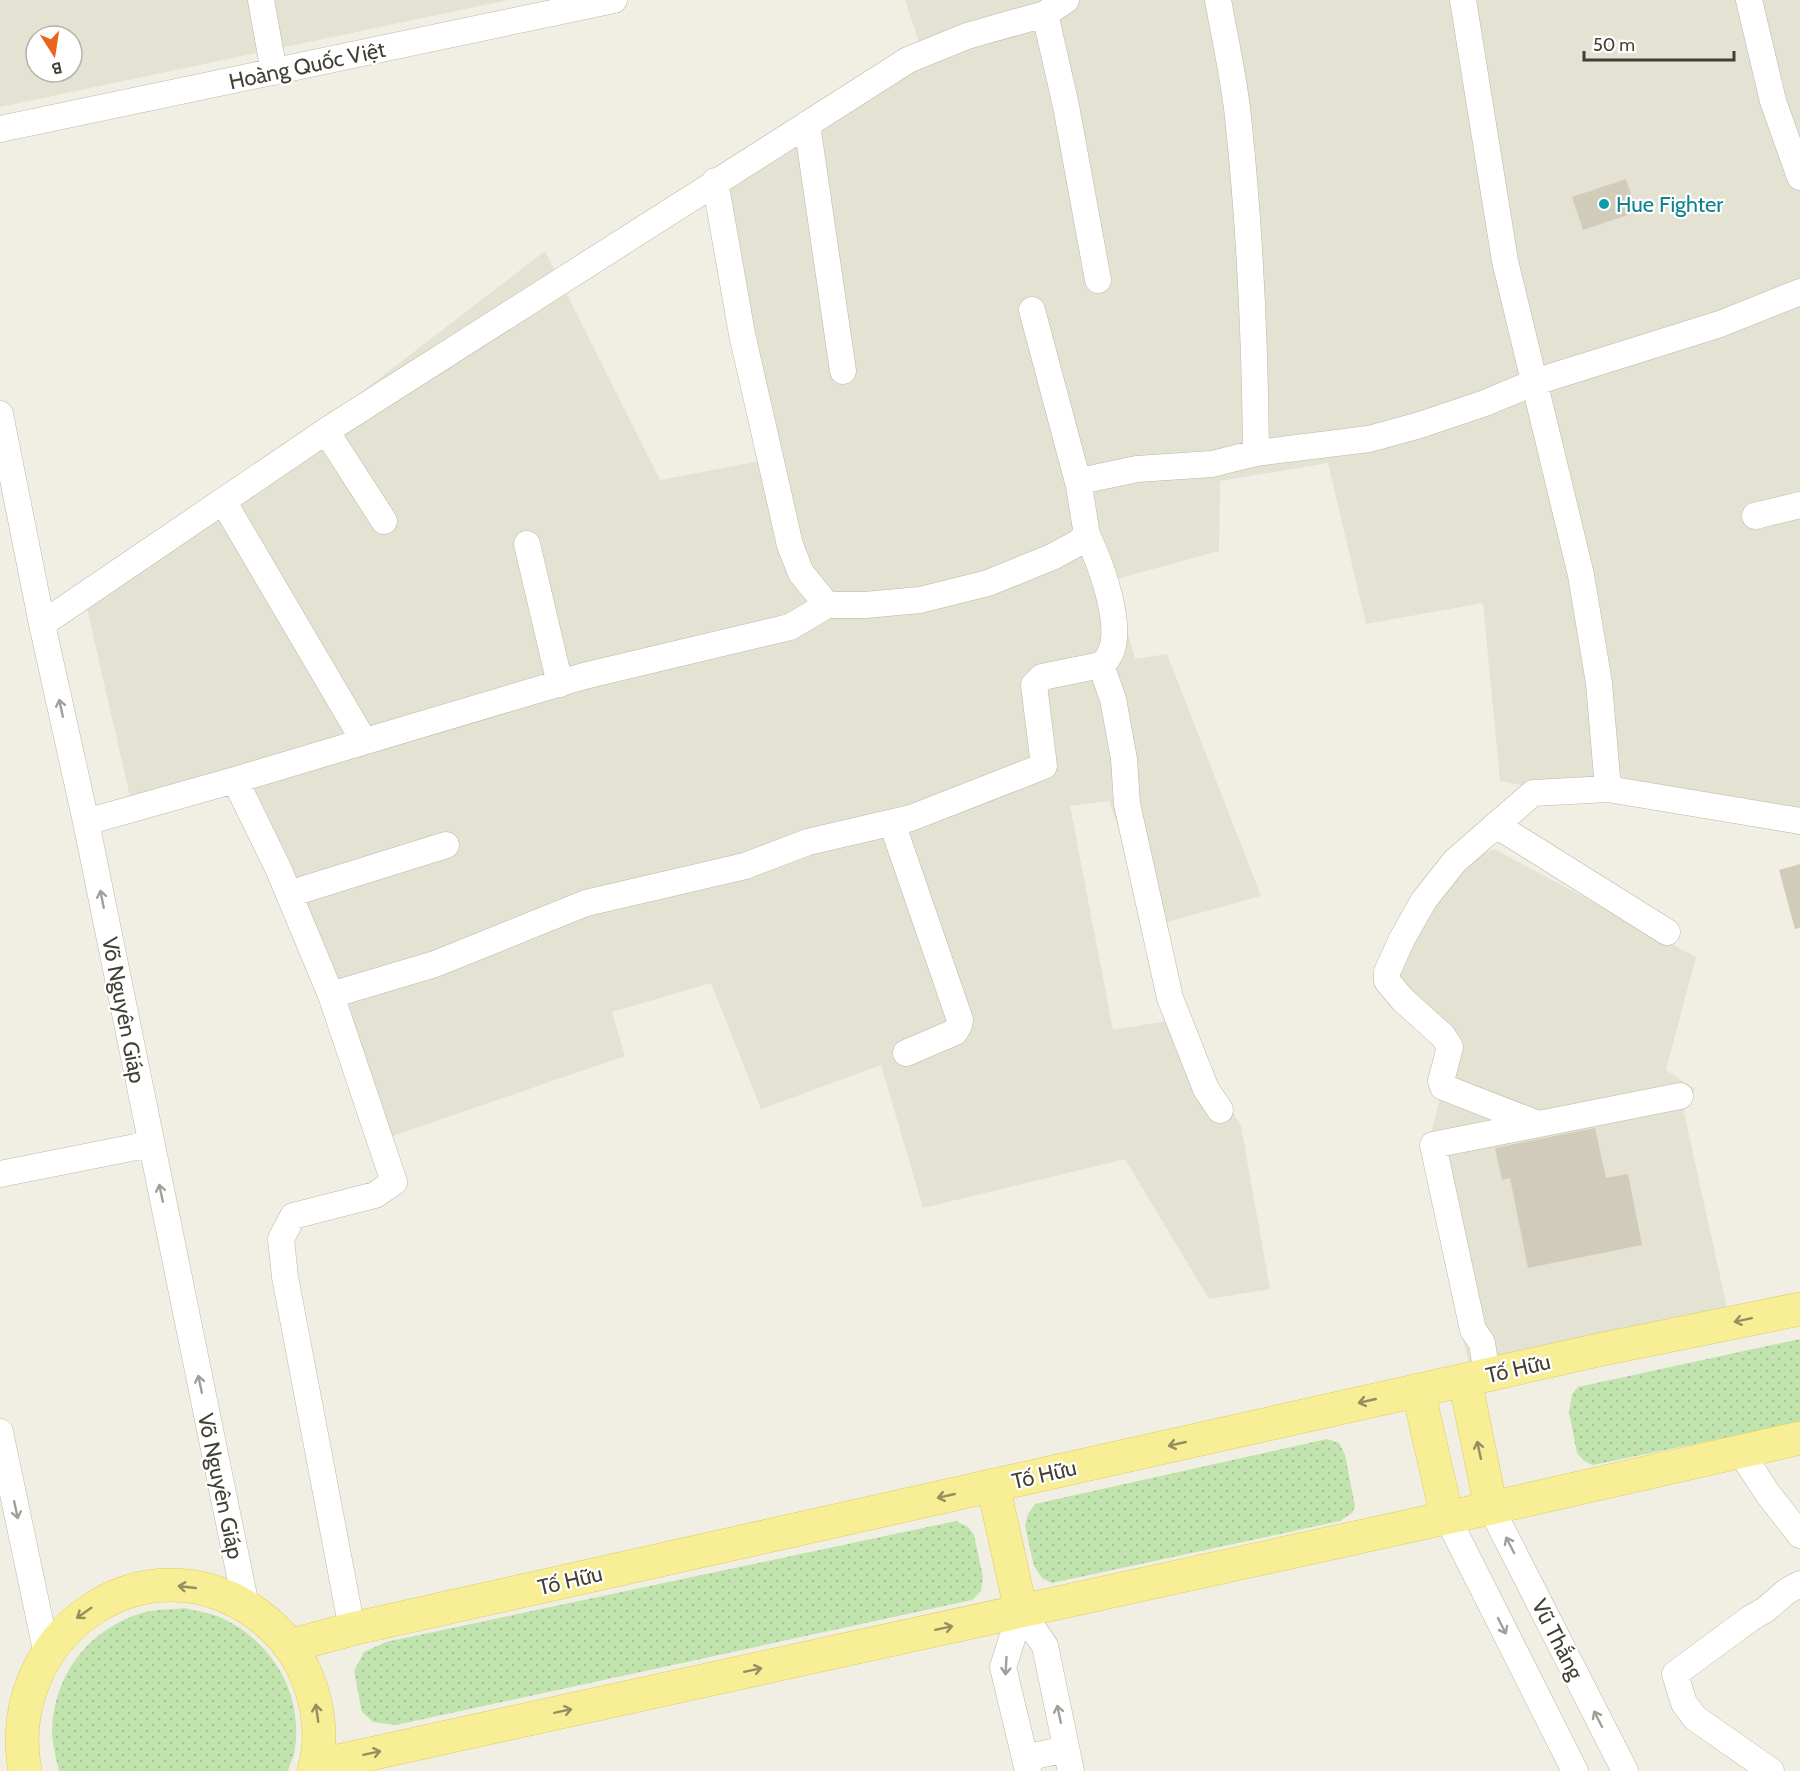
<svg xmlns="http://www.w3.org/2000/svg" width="1800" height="1771" font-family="Cabin,sans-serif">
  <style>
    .residential { fill: #e4e2d2; fill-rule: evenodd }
    .grass { fill: url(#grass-dots) }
    .building { fill: #d1ccba }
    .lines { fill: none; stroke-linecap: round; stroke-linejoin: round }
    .minor-casing { stroke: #bbb8a7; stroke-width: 27 }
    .major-casing { stroke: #dbcd67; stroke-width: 34 }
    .minor { stroke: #fff; stroke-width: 26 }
    .major { stroke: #f8ee95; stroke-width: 33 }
    .oneway { stroke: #a09f9a }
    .oneway2 { stroke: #948e60 }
    .culture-dot { fill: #0f9aa8; stroke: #fff; stroke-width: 2 }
    .labels { text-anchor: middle; stroke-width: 4.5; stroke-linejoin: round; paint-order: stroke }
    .street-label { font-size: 22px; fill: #423f34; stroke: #fff }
    .culture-label { font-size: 22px; fill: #0d838f; stroke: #fff; text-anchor: start }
  </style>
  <defs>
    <pattern id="grass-dots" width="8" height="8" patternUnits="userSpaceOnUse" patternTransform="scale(1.5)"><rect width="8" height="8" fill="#c1e3ae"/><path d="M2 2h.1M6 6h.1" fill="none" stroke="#a7c496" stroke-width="1.8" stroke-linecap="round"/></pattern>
  </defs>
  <rect width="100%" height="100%" fill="#f1efe3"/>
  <path class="residential" d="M0 0H508L0 107ZM36 36H72V72H36Z
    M905 0H1800V835L1500 781 1483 603 1366 624 1328 463 1220 481 1219 551 1113 580 1135 659 1167 654 1261 896 1153 926 1109 801 1070 806 1113 1030 1179 1019 1241 1126 1270 1289 1209 1299 1125 1159 923 1208 881 1065 761 1109 711 983 612 1012 625 1056 384 1139 239 789 134 814 86 604 545 251 660 480 760 461 710 194 923 54Z
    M1494 849 1696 957 1666 1070 1695 1089 1684 1112 1730 1322 1473 1382 1423 1163 1455 1041 1394 983 1439 877Z"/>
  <path class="grass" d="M1800 1339V1422L1593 1465 1584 1461 1577 1453 1569 1412 1572 1394 1578 1387Z
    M1327 1439 1339 1443 1345 1455 1355 1506 1352 1513 1340 1521 1052 1583 1042 1578 1034 1566 1025 1526 1028 1514 1035 1504Z
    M956 1521 968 1527 974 1535 983 1577 981 1591 972 1600 396 1725 373 1722 362 1712 354 1671 364 1652 386 1642Z
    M184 1608C196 1611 213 1613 224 1619 273 1643 303 1694 295 1749 294 1756 290 1764 288 1771H59C56 1758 52 1743 52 1730 54 1674 89 1629 142 1613 154 1609 170 1610 184 1608Z"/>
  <path class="building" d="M1626 179 1637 212 1583 230 1572 197Z
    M1800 864V928L1795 929 1779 870Z
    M1595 1128 1606 1178 1628 1174 1642 1245 1528 1268 1510 1178 1502 1180 1495 1148Z"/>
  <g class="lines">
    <g class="minor-casing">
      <path id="minor" d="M261 0 274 72
        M1218 0C1225 39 1234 78 1238 117 1250 229 1255 341 1256 453
        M1463 0 1505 261 1581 575 1599 683 1608 789 1533 793 1455 861 1424 900 1402 939 1387 972V981L1403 1000 1443 1036 1450 1047 1441 1081 1443 1087 1538 1124
        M1749 0 1773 101 1800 177
        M1045 14 1066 106 1098 280
        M807 124 843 371
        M0 129 614 0
        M715 181 742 334 790 545 801 573 827 605
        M1032 310 1079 486
        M0 414 42 624 86 822 246 1606
        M326 431 384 521
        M223 501 364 741
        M1755 516 1800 505
        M1087 535C1100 562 1124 625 1110 654 1108 659 1104 662 1101 665
        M527 544 560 684
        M42 624 326 431 908 60 967 36 1045 14 1066 0
        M235 780 278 868 331 995 394 1182 375 1195 293 1216 281 1239 285 1277 352 1629
        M1608 789 1800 821
        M86 822 235 780 584 676 790 627 827 605H865L920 600 988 583 1052 557 1078 543 1087 535 1079 486 1085 480 1137 469 1212 464 1256 453 1369 439 1420 425 1485 403 1535 382 1720 324 1800 292
        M892 823 960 1020 959 1025 955 1032 906 1053
        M1496 825 1667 932
        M289 894 446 845
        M331 995 435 964 586 903 745 866 808 842 911 818 1044 766 1034 685 1042 677 1101 665 1113 699 1124 759 1127 804 1170 998 1206 1089 1220 1110
        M0 1174 151 1144
        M1487 1375 1482 1343 1473 1330 1433 1145 1680 1096
        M0 1432 46 1650
        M1740 1451 1768 1494 1800 1535
        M1491 1508 1625 1771
        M1447 1517 1575 1771
        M1021 1611 1045 1646 1071 1771
        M1021 1611 1003 1667 1028 1771
        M1025 1758 1066 1749
        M1771 1771 1695 1718 1684 1703 1675 1674 1751 1618 1765 1610 1787 1591 1800 1584"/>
    </g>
    <g class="major-casing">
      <path id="major" d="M1465 1380 1491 1508
        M1418 1390 1447 1517
        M993 1485 1021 1611
        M289 1646 352 1629 1603 1349 1800 1309
        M315 1766 1491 1508 1800 1438
        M25 1771C0 1636 144 1532 257 1614 279 1630 297 1652 307 1677 319 1706 323 1741 314 1771"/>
    </g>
    <use href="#minor" class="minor"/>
    <use href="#major" class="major"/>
  </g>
  <defs><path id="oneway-shaft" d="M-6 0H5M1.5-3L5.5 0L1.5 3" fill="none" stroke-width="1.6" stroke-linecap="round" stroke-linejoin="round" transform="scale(1.5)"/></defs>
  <g class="oneway">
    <use href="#oneway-shaft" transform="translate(61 708) rotate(-102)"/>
    <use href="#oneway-shaft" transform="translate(102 899) rotate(-101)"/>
    <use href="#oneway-shaft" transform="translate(161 1193) rotate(-102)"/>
    <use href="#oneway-shaft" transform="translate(200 1384) rotate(-102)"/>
    <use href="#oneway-shaft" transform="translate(16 1510) rotate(78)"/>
    <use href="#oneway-shaft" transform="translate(1510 1545) rotate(-117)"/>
    <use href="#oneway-shaft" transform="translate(1502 1626) rotate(63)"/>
    <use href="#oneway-shaft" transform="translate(1006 1666) rotate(93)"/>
    <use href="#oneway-shaft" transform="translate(1059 1714) rotate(-102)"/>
    <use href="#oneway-shaft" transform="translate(1598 1719) rotate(-117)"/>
  </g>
  <g class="oneway2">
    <use href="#oneway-shaft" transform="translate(1743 1320) rotate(168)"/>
    <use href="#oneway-shaft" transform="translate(1367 1401) rotate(167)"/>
    <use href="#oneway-shaft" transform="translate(1177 1444) rotate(167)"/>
    <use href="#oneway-shaft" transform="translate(1479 1450) rotate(-102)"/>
    <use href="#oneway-shaft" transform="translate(946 1496) rotate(167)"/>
    <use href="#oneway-shaft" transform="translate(187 1587) rotate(-174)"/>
    <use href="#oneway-shaft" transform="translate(84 1613) rotate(145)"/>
    <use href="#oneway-shaft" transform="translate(944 1628) rotate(-12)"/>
    <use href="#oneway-shaft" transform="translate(753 1670) rotate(-12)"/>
    <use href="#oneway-shaft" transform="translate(563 1711) rotate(-12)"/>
    <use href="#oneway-shaft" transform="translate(317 1713) rotate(-98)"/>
    <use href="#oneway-shaft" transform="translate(372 1753) rotate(-12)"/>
  </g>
  <circle class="culture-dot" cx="1604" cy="204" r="6"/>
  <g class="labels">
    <g class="street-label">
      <text transform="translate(307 65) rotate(-12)" y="8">Hoàng Quốc Việt</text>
      <text transform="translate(124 1010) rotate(79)" y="8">Võ Nguyên Giáp</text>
      <text transform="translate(1518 1368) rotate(-13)" y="8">Tố Hữu</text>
      <text transform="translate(1044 1474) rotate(-13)" y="8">Tố Hữu</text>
      <text transform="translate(221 1486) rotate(78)" y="8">Võ Nguyên Giáp</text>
      <text transform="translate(570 1580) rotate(-13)" y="8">Tố Hữu</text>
      <text transform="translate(1558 1639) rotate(63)" y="8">Vũ Thắng</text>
    </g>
    <g class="culture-label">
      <text x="1616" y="212">Hue Fighter</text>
    </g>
  </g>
  <g transform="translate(54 54) rotate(168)"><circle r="28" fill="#ffffff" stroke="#b3b2ae" stroke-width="1.5"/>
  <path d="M0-4.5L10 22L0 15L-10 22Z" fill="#ec631e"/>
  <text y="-9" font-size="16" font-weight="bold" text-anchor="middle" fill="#423f34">B</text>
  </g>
  <path d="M1584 51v9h150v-9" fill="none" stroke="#423f34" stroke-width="3"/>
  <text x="1593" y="51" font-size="18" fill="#423f34" stroke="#ffffff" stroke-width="4.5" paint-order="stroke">50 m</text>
</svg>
